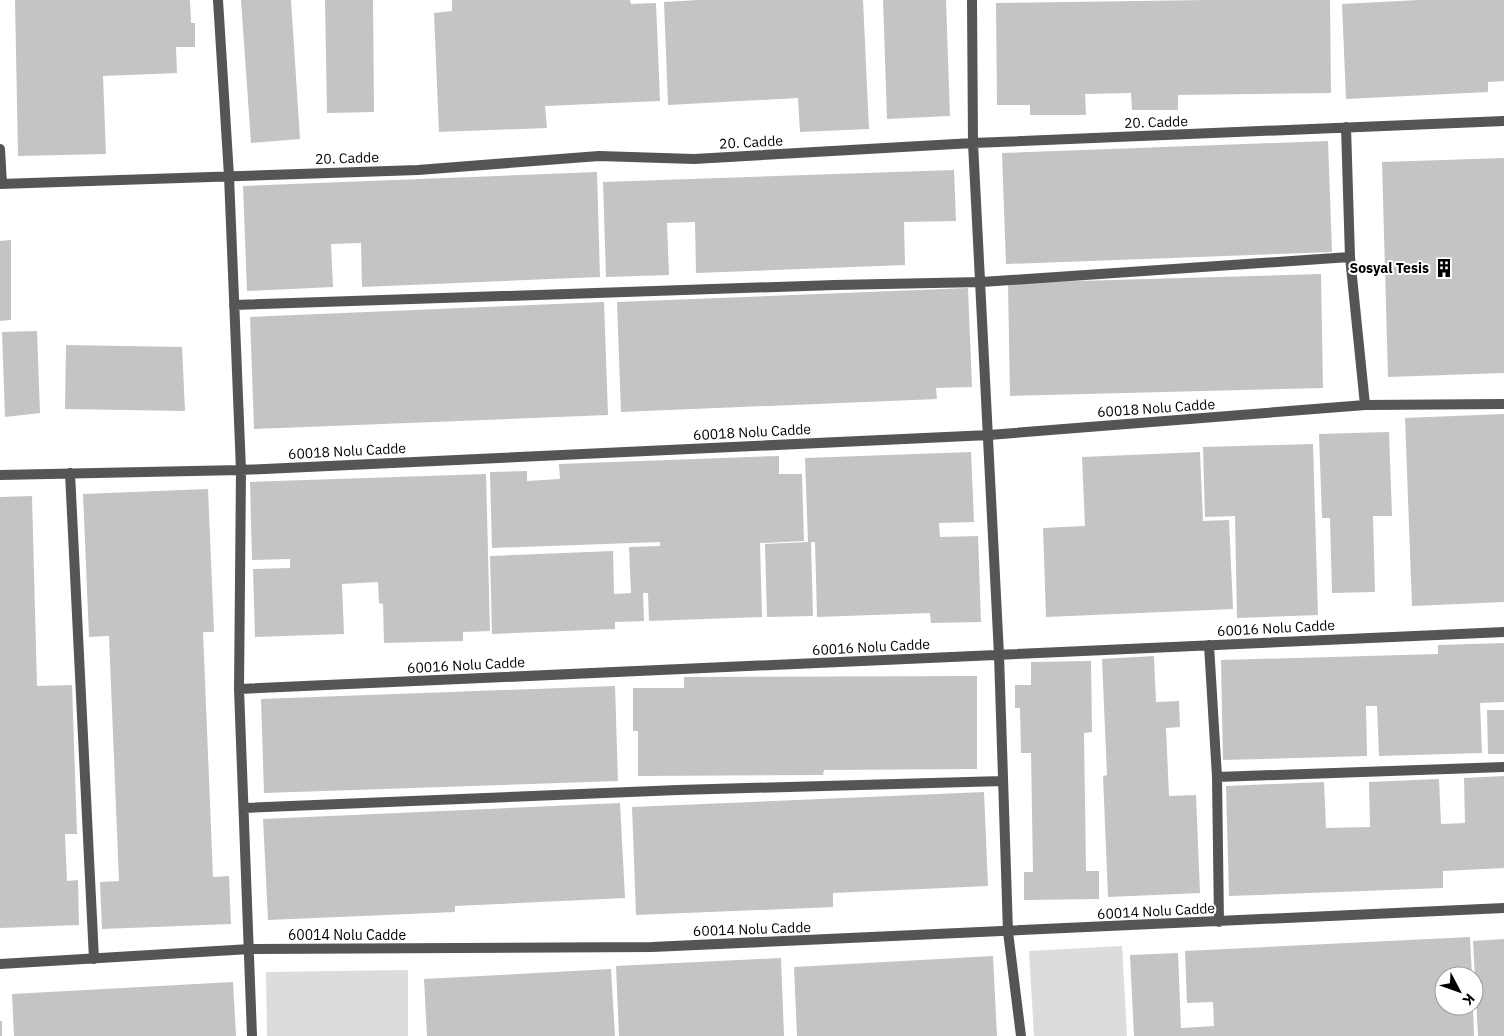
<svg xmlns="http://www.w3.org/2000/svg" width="1504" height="1036" font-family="'IBM Plex Sans',sans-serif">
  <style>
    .green { fill: #dcdcdc }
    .building { fill: #c4c4c4 }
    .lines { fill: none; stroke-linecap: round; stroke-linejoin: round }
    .minor { stroke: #555; stroke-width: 10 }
    .labels { text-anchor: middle; stroke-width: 4; stroke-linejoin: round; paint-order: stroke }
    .street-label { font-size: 14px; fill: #000; stroke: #fff }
    .poi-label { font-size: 14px; font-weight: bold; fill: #000; stroke: #fff; text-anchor: end }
  </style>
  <rect width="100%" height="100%" fill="#fff"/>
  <path class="green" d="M1122 946 1127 1036H1034L1029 951Z
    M408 970V1036H267L266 972Z"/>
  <path class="building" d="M15 0H190L191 23H195V47H176L177 73 103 76 106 154 18 156Z
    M241 0H291L300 139 251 143Z
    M325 0H373L374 112 327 113Z
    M452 0H630L631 4 656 3 660 101 545 106 547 128 439 132 434 13 452 11Z
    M698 0H863L869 129 800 132 798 98 668 105 664 2Z
    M883 0H946L950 116 887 119Z
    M1207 0H1330L1331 93 1178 95V110H1132L1131 93 1085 94 1086 115H1030V105H997L996 3Z
    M1419 0H1504V81L1488 82V92L1346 99 1342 4Z
    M1328 141 1332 252 1006 264 1002 153Z
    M1504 158V373L1388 377 1382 162Z
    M954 170 956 221 904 222 905 265 696 273 695 222 667 223 669 275 606 277 603 182Z
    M597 172 600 277 362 287 361 243 331 244 333 287 247 291 243 186Z
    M11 240V320L0 321V241Z
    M1321 274 1323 388 1010 396 1008 283Z
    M968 288 972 387 936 388 937 399 621 412 617 302Z
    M604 302 608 415 254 429 250 317Z
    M37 331 40 413 5 417 2 332Z
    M66 345 182 347 185 411 65 409Z
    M1504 414V602L1412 606 1405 418Z
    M1389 432 1392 516H1373L1375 592 1332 593 1330 518H1322L1319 434Z
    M1313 444 1318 615 1237 618 1235 516 1205 517 1203 447Z
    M971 452 974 522 939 523 940 537 978 536 981 622 931 623 930 613 817 617 815 542H811L813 616 767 617 765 544 808 542 805 458Z
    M1200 452 1203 521 1229 520 1233 609 1046 617 1043 528 1085 526 1082 457Z
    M779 456V474H802L804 541 760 543 762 617 649 621 648 593H643L644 621 615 622V629L492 634 490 556 613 551 614 594 631 593 629 547 660 546V542L492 548 490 472 527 471V481L560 479 559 464Z
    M486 474 490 631 463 632V641L384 643 383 604 379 603 378 582 342 584 344 634 255 637 253 569 290 568V559L252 560 250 482Z
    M208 489 214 632H203L213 877 229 876 231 924 102 929 100 882 119 881 109 636 89 637 83 494Z
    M32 496 37 686 72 685 77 834H65L67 881 78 880 79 925 0 928V497Z
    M1504 643V702L1480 703 1482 753 1379 756 1377 706H1366L1367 756 1223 760 1221 660 1438 654V645Z
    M1154 656 1156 702 1179 701 1180 727 1166 728 1169 796 1196 795 1200 893 1108 897 1103 776 1107 775 1102 659Z
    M1091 661 1092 732 1084 733 1086 871H1099V899L1024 900V872H1033L1031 753H1021L1020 708H1015V685H1031V662Z
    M977 676V769L824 770 823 775 638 776V731H633V688H684V677Z
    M615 686 618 781 264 793 261 699Z
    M1487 710H1504V754H1488Z
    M1504 776V868L1443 871V888L1229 896 1226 786 1324 782 1326 828 1370 827 1369 782 1439 779 1441 824 1465 823 1464 778Z
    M984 792 988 886 833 893V907L636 915 632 807Z
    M620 803 625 898 455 906V912L268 920 263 819Z
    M1470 937 1472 976H1444V1006H1473L1474 1036H1134L1130 955 1178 953 1181 1028 1214 1026 1213 1002 1187 1003 1185 951Z
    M1504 939V1036H1478L1473 941Z
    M993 956 997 1036H797L794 967Z
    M781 958 784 1036H619L616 966Z
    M611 969 615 1036H427L424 979Z
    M233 982 236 1036H14L12 994Z
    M0 1021H2V1036H0Z"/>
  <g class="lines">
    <path class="minor" d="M218 0 229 176 241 470 239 689 252 1036
      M972 0 973 143 999 655 1008 932 1021 1036
      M1346 127 1350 257 1365 405
      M0 149 2 184
      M0 184 418 170 599 156 694 159 973 143 1504 121
      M234 305 835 285 982 282 1350 257
      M70 473 94 959
      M0 475 241 470 989 435 1365 405 1504 404
      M1209 645 1217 777 1219 922
      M239 689 1504 632
      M1217 777 1504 767
      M244 808 678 790 1003 781
      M0 964 250 949 652 947 1504 908"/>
  </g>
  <defs>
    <g id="building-bare" transform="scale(1.5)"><path d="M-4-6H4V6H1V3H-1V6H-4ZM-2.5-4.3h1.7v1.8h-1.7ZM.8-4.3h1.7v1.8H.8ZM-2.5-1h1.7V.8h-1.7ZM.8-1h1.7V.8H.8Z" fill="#000" stroke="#fff" stroke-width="2.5" paint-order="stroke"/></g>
  </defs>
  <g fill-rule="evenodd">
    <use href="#building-bare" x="1444" y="268"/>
  </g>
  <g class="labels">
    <g class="street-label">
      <text transform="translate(1156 122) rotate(-2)" y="5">20. Cadde</text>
      <text transform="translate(751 142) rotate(-3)" y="5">20. Cadde</text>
      <text transform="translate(347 158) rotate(-2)" y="5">20. Cadde</text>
      <text transform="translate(1156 408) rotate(-4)" y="5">60018 Nolu Cadde</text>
      <text transform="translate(752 432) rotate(-3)" y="5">60018 Nolu Cadde</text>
      <text transform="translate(347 451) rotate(-3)" y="5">60018 Nolu Cadde</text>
      <text transform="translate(1276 628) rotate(-3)" y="5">60016 Nolu Cadde</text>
      <text transform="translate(871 647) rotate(-3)" y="5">60016 Nolu Cadde</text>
      <text transform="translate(466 665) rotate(-3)" y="5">60016 Nolu Cadde</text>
      <text transform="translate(1156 911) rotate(-3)" y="5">60014 Nolu Cadde</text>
      <text transform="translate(752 929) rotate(-2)" y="5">60014 Nolu Cadde</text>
      <text x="347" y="940">60014 Nolu Cadde</text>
    </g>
    <g class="poi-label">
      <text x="1429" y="273">Sosyal Tesis</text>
    </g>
  </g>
  <g transform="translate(1459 991) rotate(131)"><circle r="24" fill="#ffffff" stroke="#999999"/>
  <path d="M0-4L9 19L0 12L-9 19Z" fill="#000000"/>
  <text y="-8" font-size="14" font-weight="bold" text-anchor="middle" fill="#000000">K</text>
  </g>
</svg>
